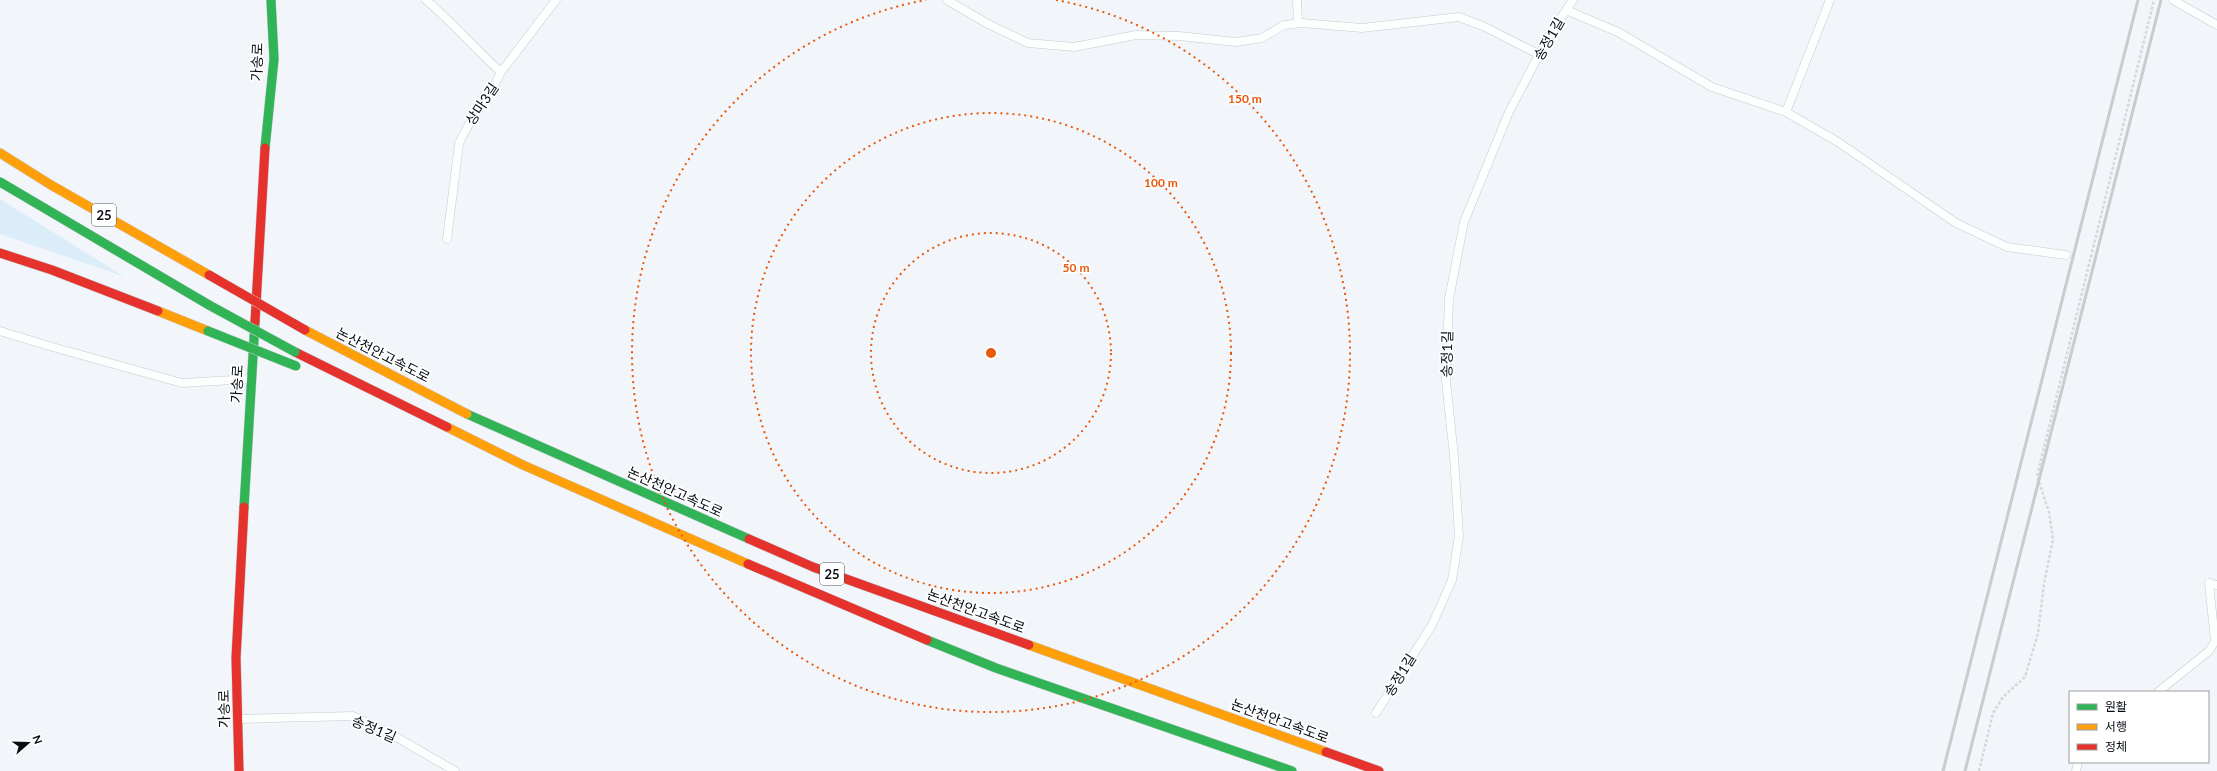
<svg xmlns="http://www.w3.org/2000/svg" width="2217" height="771" font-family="Lato,'Noto Sans KR',sans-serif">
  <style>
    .green { fill: #dcedfa }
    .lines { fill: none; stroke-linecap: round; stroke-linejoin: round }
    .lane-casing { stroke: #c5cacf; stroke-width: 9 }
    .fast-casing { stroke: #c5cacf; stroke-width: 10 }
    .slow-casing { stroke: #c5cacf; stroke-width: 10 }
    .jam-casing { stroke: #c5cacf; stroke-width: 10 }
    .path { stroke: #d6d7d9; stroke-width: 2.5; stroke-dasharray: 3 2; stroke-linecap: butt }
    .lane { stroke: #fdfefe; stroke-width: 8 }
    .fast { stroke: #30b455; stroke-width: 9 }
    .slow { stroke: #ff9f0a; stroke-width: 9 }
    .jam { stroke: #e5322d; stroke-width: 9 }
    .rail { stroke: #c9cbcc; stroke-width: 3 }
    .fast-bridge-casing { stroke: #cdd0d3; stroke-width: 10; stroke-linecap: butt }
    .jam-bridge-casing { stroke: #cdd0d3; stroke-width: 10; stroke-linecap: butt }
    .fast-bridge { stroke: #30b455; stroke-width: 9 }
    .jam-bridge { stroke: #e5322d; stroke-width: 9 }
    .ring { fill: none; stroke: #e8590c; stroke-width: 2; stroke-dasharray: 2 4 }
    .labels { text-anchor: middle; stroke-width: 3.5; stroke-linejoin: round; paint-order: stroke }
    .shield { fill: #fff; stroke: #515558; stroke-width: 1 }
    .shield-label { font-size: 13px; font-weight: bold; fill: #060c11 }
    .street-label { font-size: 14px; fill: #060c11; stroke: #fff }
    .centre { fill: #e8590c; stroke: #fff; stroke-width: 2 }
    .ring-label { font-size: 12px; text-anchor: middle; font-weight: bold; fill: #e8590c; stroke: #fff; stroke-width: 3.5; stroke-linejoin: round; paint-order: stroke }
  </style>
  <rect width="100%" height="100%" fill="#f2f6fa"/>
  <path class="green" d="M0 199 125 277 0 234Z"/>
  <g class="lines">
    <g class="lane-casing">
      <path id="lane" d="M426 0C453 23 475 49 501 72 490 98 469 118 459 144L447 239
        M947 0 988 24 1028 43 1074 47 1136 35 1179 36 1236 42 1262 38 1284 25 1302 23 1362 28 1459 17 1485 27 1540 55
        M1297 0 1298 23
        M2173 0 2217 25
        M1566 10 1618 32 1712 87 1786 112 1838 142 1956 223 2007 247 2066 255
        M501 72 556 0
        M1786 112 1830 0
        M0 331 49 346 182 383 250 379
        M2158 692 2209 651 2215 641 2209 583 2217 585
        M1376 713 1432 625 1452 580 1459 536 1454 456 1446 381 1449 299 1464 222 1509 112 1550 34 1573 0
        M239 719 353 716 391 734 455 771
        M2076 771 2078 762"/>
    </g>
    <g class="fast-casing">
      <path id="fast" d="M265 148 274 59 271 0
        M0 182 209 305
        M467 414 749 539
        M244 507 255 322
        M927 640 996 668 1292 771"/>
    </g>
    <g class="slow-casing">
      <path id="slow" d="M0 153 51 185 209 275
        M158 311 208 331
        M305 330 467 414
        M447 427 523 465 748 564
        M1029 645 1326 752"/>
    </g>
    <g class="jam-casing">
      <path id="jam" d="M0 253 52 270 158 311
        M255 322 265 148
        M295 352 447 427
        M749 539 813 567 1029 645
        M748 564 927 640
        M1326 752 1379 771
        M239 771 236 658 244 507"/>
    </g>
    <path class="path" d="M1979 771 1993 713 2003 697 2025 677 2038 633 2044 583 2053 540 2049 512 2037 476 2154 0"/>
    <use href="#lane" class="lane"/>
    <use href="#fast" class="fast"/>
    <use href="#slow" class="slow"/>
    <use href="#jam" class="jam"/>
    <path class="rail" d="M1943 771 2138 0
      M1965 771 2161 0"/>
    <g class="fast-bridge-casing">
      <path id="fast-bridge" d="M209 305 295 352
        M208 331 296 366"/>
    </g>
    <g class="jam-bridge-casing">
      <path id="jam-bridge" d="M209 275 305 330"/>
    </g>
    <use href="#fast-bridge" class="fast-bridge"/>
    <use href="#jam-bridge" class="jam-bridge"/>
  </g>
  <g class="ring">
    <circle cx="991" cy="353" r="120"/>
    <circle cx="991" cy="353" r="240"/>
    <path d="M1056 0A359 359 0 1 1 926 0"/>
  </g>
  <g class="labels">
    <g class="shield">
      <rect x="92" y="204" width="24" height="22" rx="3"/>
      <rect x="820" y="563" width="24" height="22" rx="3"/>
    </g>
    <g class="shield-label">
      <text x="104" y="220">25</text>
      <text x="832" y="579">25</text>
    </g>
    <g class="street-label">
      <text transform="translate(1549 39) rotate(-60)" y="5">송정1길</text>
      <text transform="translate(257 62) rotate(-88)" y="5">가송로</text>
      <text transform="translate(482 104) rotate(-56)" y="5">상마3길</text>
      <text transform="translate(1447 354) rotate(-89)" y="5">송정1길</text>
      <text transform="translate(383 355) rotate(27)" y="5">논산천안고속도로</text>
      <text transform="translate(237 384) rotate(-87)" y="5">가송로</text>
      <text transform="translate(675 492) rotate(24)" y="5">논산천안고속도로</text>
      <text transform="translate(976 611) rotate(20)" y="5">논산천안고속도로</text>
      <text transform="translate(1400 675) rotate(-58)" y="5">송정1길</text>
      <text transform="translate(224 709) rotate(-91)" y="5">가송로</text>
      <text transform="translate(1280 721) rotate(20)" y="5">논산천안고속도로</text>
      <text transform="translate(374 729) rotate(23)" y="5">송정1길</text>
    </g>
  </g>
  <circle cx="991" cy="353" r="6" class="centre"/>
  <g class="ring-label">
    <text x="1245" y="103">150 m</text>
    <text x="1161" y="187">100 m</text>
    <text x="1076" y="272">50 m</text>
  </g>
  <rect x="2069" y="691" width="140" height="72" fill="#ffffff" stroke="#9b9ea0"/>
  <rect x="2077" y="704" width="20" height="6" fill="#30b455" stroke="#9b9ea0"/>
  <text x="2105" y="711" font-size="12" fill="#060c11">원활</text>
  <rect x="2077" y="724" width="20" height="6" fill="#ff9f0a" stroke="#9b9ea0"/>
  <text x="2105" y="731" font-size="12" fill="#060c11">서행</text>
  <rect x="2077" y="744" width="20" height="6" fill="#e5322d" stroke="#9b9ea0"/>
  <text x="2105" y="751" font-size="12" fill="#060c11">정체</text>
  <g transform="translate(28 743) rotate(70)" stroke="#ffffff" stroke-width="3" paint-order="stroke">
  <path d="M0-3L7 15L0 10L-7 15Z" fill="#060c11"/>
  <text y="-6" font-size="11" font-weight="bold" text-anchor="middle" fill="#060c11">N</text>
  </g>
</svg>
